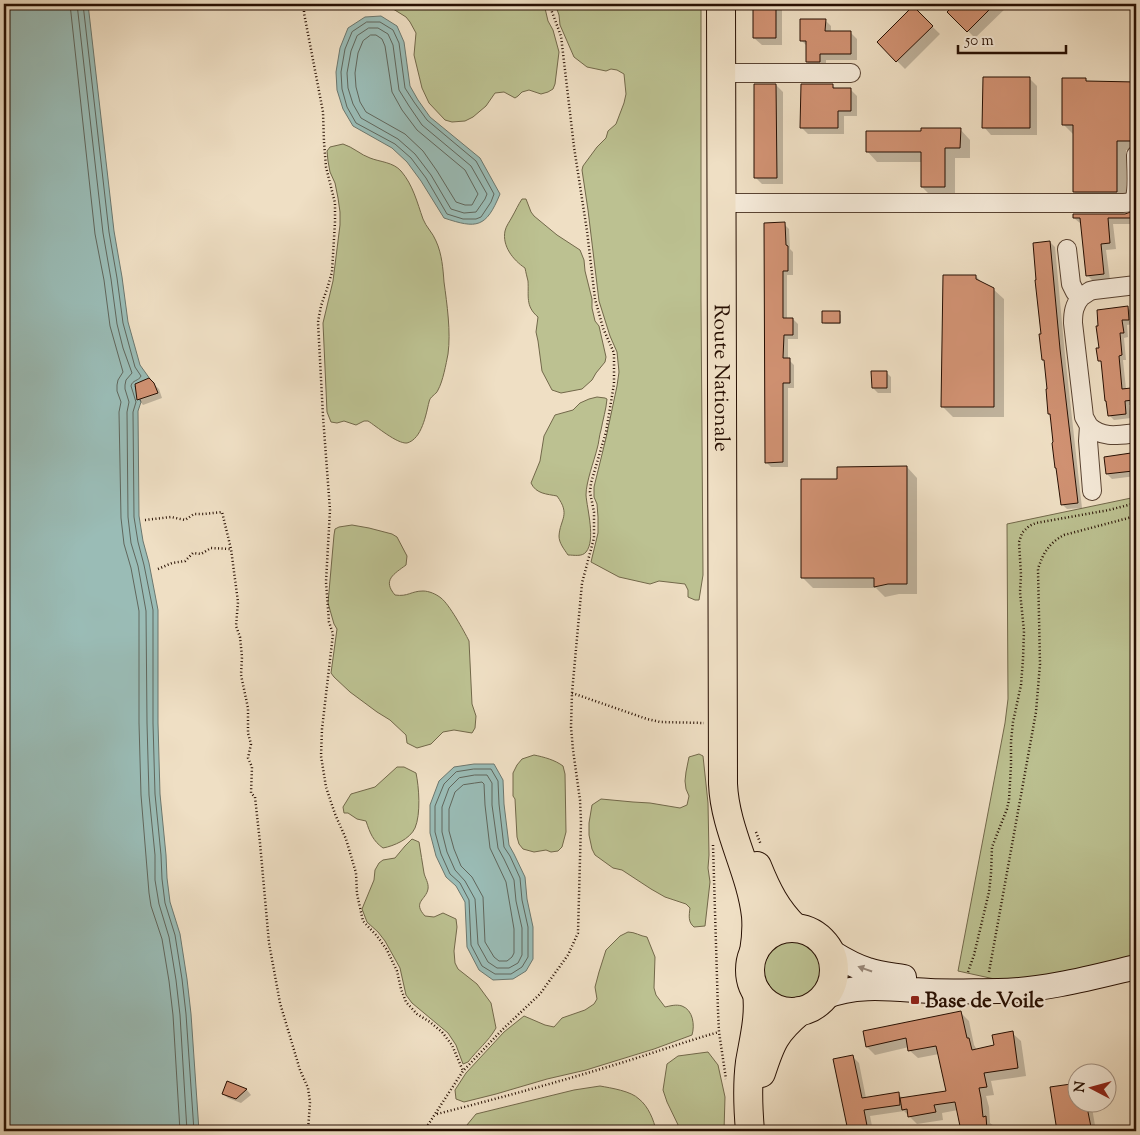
<svg xmlns="http://www.w3.org/2000/svg" width="1140" height="1135" font-family="'Sorts Mill Goudy',serif">
  <style>
    .green { fill: #bcc191; stroke: #72684a }
    .water { fill: #9abcb6; stroke: #6c776e }
    .shadow { fill: #0003 }
    .lines { fill: none; stroke-linecap: round; stroke-linejoin: round }
    .shore { stroke: #60665c; stroke-width: 1 }
    .building { fill: #d19273; stroke: #270f02 }
    .street-casing { stroke: #594332; stroke-width: 20 }
    .secondary-casing { stroke: #270f02; stroke-width: 26 }
    .primary-casing { stroke: #270f02; stroke-width: 30 }
    .path { stroke: #270f02; stroke-width: 2.5; stroke-dasharray: 1 2.5; stroke-linecap: butt }
    .street { stroke: #f5ead9; stroke-width: 18 }
    .secondary { stroke: #f5ead9; stroke-width: 24 }
    .primary { stroke: #efdfc4; stroke-width: 28 }
    .oneway { fill: #988778 }
    .poi-dot { fill: #8f2418; stroke: #f5ead9; stroke-width: 2 }
    .labels { text-anchor: middle; stroke-width: 4; stroke-linejoin: round; paint-order: stroke }
    .street-label { font-size: 21px; fill: #270f02; stroke: #f5ead9 }
    .poi-label { font-size: 21px; font-weight: bold; fill: #270f02; stroke: #f5ead9; text-anchor: start }
  </style>
  <rect width="100%" height="100%" fill="#efdfc4"/>
  <filter id="stains"><feTurbulence type="fractalNoise" baseFrequency=".004" numOctaves="4"/><feColorMatrix values="0 0 0 0 .2 0 0 0 0 .09 0 0 0 0 .02 0 0 0 .5 -.17"/></filter>
  <radialGradient id="worn" r=".72"><stop offset=".6" stop-color="#630" stop-opacity="0"/><stop offset="1" stop-color="#630" stop-opacity=".3"/></radialGradient>
  <path class="green" d="M376 4H544L548 21 553 30 559 52 555 84 553 89 548 92 541 94 529 90 522 92 518 96 515 98 504 92 495 93 486 106 473 117 465 121 452 122 445 120 429 103 422 88 414 55 416 33 410 22 406 17 390 7 382 8Z
    M555 4H701V300L703 575 699 600H695L688 597V590L685 584 659 581 650 584 619 577 591 562 598 533V517L597 504 594 497V487L606 438 617 386 619 372 617 352 610 336 599 301 588 210 582 170 583 166 597 147 606 138 608 131 616 124 624 103 626 94 624 74 617 70 611 69 606 71 587 67 574 57 560 25 559 15Z
    M343 144C353 147 361 155 370 158 380 162 393 162 401 171 413 185 417 202 423 219 426 227 433 233 436 241 442 254 443 269 444 282 447 304 451 332 448 354 446 364 443 381 438 390 436 395 430 396 429 402 426 414 422 439 407 443 397 444 376 426 368 421H364L356 425 344 421 337 423 331 422 327 412 323 323 333 281 340 225V212L338 198 335 183 330 172 328 161 327 151 330 147Z
    M522 199H526L531 212 534 216 557 235 580 250 584 260 585 271 592 299V308L595 321 599 326 606 357 605 362 596 373 592 380 582 389 561 393 552 390 542 371 538 341 536 332 538 317C525 306 529 296 528 281 527 277 526 273 525 268 513 260 502 246 505 231 506 226 510 221 512 217 516 210 518 205 522 199Z
    M597 397 605 398 607 399C606 410 603 419 601 430 599 436 599 443 597 449 594 461 586 482 586 495 587 509 596 540 586 552 582 557 574 555 568 555 564 549 559 543 559 536 560 519 571 515 557 496 547 494 536 494 531 483L540 461 544 436 555 415 573 410 580 403 589 399Z
    M1136 497V977L999 980 958 971 1005 723 1008 699 1007 524Z
    M352 525 369 528 392 534 397 537 407 556 406 565C394 574 382 580 395 595 408 597 411 591 423 591 429 591 436 594 441 598 449 604 464 631 469 641L472 704 476 716 475 728 472 733 454 730 443 732 431 744 417 748 407 743 406 735 390 720 377 712 350 692 334 677 331 673 337 629 334 624 328 603 334 535 335 529 339 527Z
    M699 754 703 756 708 803 709 855 708 868 710 882 705 926 694 927C688 922 689 916 690 908L686 904 665 897 651 889 622 870 613 868 595 855 592 849 589 835V823L592 805 601 799 633 802 650 803 680 808 687 805 689 796 686 789 685 781 686 772 689 757Z
    M534 755C544 757 555 760 563 766L565 774 566 832 562 847 558 851 551 852 546 850 534 852 523 849 519 844 517 837 515 799 513 796V773L517 765 522 759Z
    M397 767H404L416 773C419 787 421 814 415 828 410 839 394 846 383 848 373 841 370 833 366 821L357 819 348 813H344L343 807 351 794 375 787Z
    M412 839 419 842C421 852 422 863 424 873 425 878 429 883 428 889 426 900 412 902 425 916L434 917 443 913 456 919 457 927 454 951 455 963 458 969 477 984 491 1003 496 1028C488 1042 477 1050 468 1062L463 1064 456 1045 448 1033 412 1003 406 995 400 968 385 941 378 932 367 922 362 909 374 880 375 870 379 863 383 860 395 858 405 846Z
    M628 932C635 932 640 936 647 937L655 957 654 988 656 995 665 1007C670 1006 676 1004 682 1006 693 1010 695 1025 692 1035L654 1049 586 1070 547 1079 496 1094 464 1102 456 1099 455 1090 466 1073 504 1032 524 1016 545 1025 554 1027 562 1018 585 1010 594 1004 597 999 595 987 599 972 606 950 620 936Z
    M760 971a32 32 0 1 1 64 0a32 32 0 1 1-64 0Z
    M708 1052 718 1065 725 1097 724 1131H681L667 1102 663 1090 667 1064 678 1056Z
    M600 1086C611 1088 631 1091 639 1099 648 1106 654 1120 656 1131H462L476 1114 574 1090Z"/>
  <path class="water" d="M4 4H88L114 231 122 277 128 322 140 365 150 379 135 386 141 402 138 411 139 516 143 541 149 563 158 610V723L160 794 166 855 167 878 170 902 180 934 187 979 191 1014 199 1131H4Z
    M381 16 397 26 404 42 410 86 418 100 430 117 480 158 500 194C486 228 477 229 444 218L421 181 407 162 392 148 353 126 343 109 337 90 336 72 340 48 348 28 365 17Z
    M474 764H494L503 780 504 804 509 845 514 854 525 877 527 899 533 927V959L526 971 513 979 493 980 479 970 467 947 465 902 456 886 446 877 436 856 430 833V805L439 781 454 767Z"/>
  <path class="shadow" d="M754 4H782V45H762L754 38Z
    M947 4H1010L975 38 949 12 952 9Z
    M1041 4H1050L1046 8Z
    M913 8 940 34 905 69 878 42Z
    M825 20 831 26V33L850 32 857 39V60H826V68H814L807 62V46L802 41Z
    M1029 78 1037 86V135H991L984 127Z
    M1085 79 1088 83H1136V150H1126V202H1084L1074 192V134H1073L1063 124Z
    M776 85 783 92V184H762L755 177Z
    M832 85 837 90H851L857 96V116H844V134H808L802 128Z
    M960 129 970 140V158H955V197H932L922 187V162H877L867 151 922 133Z
    M1136 212V224H1113L1116 249 1106 250 1110 280 1094 282 1088 276 1081 224 1074 218 1127 215Z
    M784 224 789 229 790 249 793 252V275H787V319H793L798 324V339H788V360H789L794 365V388H788V467H771L766 462Z
    M1050 242 1055 247 1065 355 1082 508 1067 509 1062 504 1052 416 1049 413V390L1042 335Z
    M976 276 984 285 993 289 1004 299V417H953L942 406Z
    M1128 308 1133 313 1134 324 1127 325 1128 337 1124 338 1126 360H1123L1126 389H1131L1136 394V405H1129L1131 418 1114 420 1109 415 1103 364 1099 360 1100 349Z
    M839 313 841 315V324H825L823 322Z
    M886 372 891 377V393H878L873 388Z
    M149 380 159 389 162 398 143 405 139 400 137 385Z
    M1130 455 1135 460 1136 476 1112 479 1107 474 1105 458Z
    M907 467 917 478V594H899L885 597 876 588H813L802 577 838 480Z
    M961 1013 969 1021 974 1045 977 1050 996 1046 1012 1033 1021 1041 1026 1076 991 1081 994 1095 986 1096 989 1107 990 1123 994 1126V1131H960L959 1124 961 1123 958 1110 942 1113 943 1120 917 1124 904 1111 870 1116 873 1131H846L845 1127H848L853 1057 859 1063 866 1098 898 1094 904 1099 947 1092 939 1054 918 1058 909 1050V1047L875 1055 867 1047Z
    M228 1083 247 1090 251 1095 241 1103 228 1098 223 1094Z
    M1051 1088 1078 1102H1091L1096 1131H1058Z"/>
  <g class="lines">
    <path class="shore" d="M70 4 95 234 104 280 110 326 123 372 118 380 117 385V391L121 402 119 412 121 518 124 544 131 568 139 611V723L141 795 149 893 151 906 162 939 169 981 173 1015 180 1131
      M77 4 103 233 111 279 117 324 123 348 132 373 126 380 125 385V389L129 402 127 412 128 517 131 543 138 566 146 611 147 723 149 795 155 855V880L159 904 169 937 176 980 180 1015 187 1131
      M83 4 109 232 117 278 123 323 135 367 141 376C139 381 132 380 131 386L136 402 133 412 134 517 138 542 144 565 153 610V723L155 794 161 855 162 879 165 903 175 935 182 979 186 1014 194 1131
      M367 22H380L393 30 399 43 405 88 414 102 427 120 476 161 494 194 491 202 481 217 476 219H463L447 214 426 178 411 158 395 144 356 123 347 107 342 89 341 72 345 49 352 32Z
      M369 28H378L388 34 393 45 399 90 409 106 422 125 471 166 487 194 485 199 476 212 464 213 451 209 431 175 415 154 398 139 361 118 353 104 348 88 347 73 351 51 357 36Z
      M371 35H376L382 39 385 46 392 92 402 110 417 130 465 170 478 194 472 205H465L456 202 437 171 423 151 405 134 366 112 360 102 356 87 355 73 358 53 363 41Z
      M474 769H491L498 781 499 804 504 847 510 856 520 878 522 900 528 927V957L522 967 511 974H495L482 966 471 945 469 900 460 883 450 874 441 854 435 832V806L444 784 456 772Z
      M475 775H487L492 783V805L498 848 504 859 514 880 516 901 522 928V955L518 963 509 968H497L488 962 478 944 475 899 465 881 455 870 447 852 442 832V807L449 788 459 778Z
      M475 783 482 782 484 784 485 805 490 848 506 882 514 929V953L512 957 507 961H499L494 957 485 942 483 897 472 877 461 866 454 849 449 831V809L455 792 463 785Z"/>
  </g>
  <path class="building" d="M753 4H776V38H753Z
    M955 4H995L967 32 947 12Z
    M913 6 933 26 896 62 877 42Z
    M800 19H826L825 31H851V54H820V62H806V41H800Z
    M983 77H1030V128H982Z
    M1062 78H1086V81L1136 82V141H1117V192H1073V125H1062Z
    M754 84H776L777 178H754Z
    M801 84H833V88H851V111H838V128H800Z
    M921 128H961L960 148H945V187H921V152H866V131H921Z
    M1136 210V218H1108L1110 243 1101 244 1104 274 1086 276 1080 218H1073V214H1125Z
    M785 222 786 245 788 246V271H783V318H793V335H784L783 358H790V383H783V462L765 463 764 223Z
    M1050 241 1060 349 1078 503 1061 505 1056 468H1055L1052 443 1053 442 1050 414H1048L1046 389H1047L1044 360H1042L1039 334H1041L1035 280H1036L1033 243Z
    M943 275H976V279L994 288V407H941Z
    M1128 306 1129 320H1122L1124 333H1120L1122 355 1119 356 1122 389 1131 388 1133 400 1125 401 1126 414 1108 416 1106 401H1105L1101 361H1098L1096 348H1099L1096 326H1098L1097 310Z
    M822 311H840V323H822Z
    M871 371H887V388H872Z
    M149 378 154 383 158 393 137 400 135 384Z
    M1131 453 1133 471 1106 474 1104 457Z
    M907 466V584H888L874 587V578H801V479H837V467Z
    M961 1011 967 1038H969L972 1050 994 1045 992 1035 1013 1031 1018 1068 984 1073 987 1087 979 1088 981 1098 983 1117 986 1116 987 1130 981 1131H961L955 1102 934 1105 936 1112 908 1117 907 1109 902 1110 900 1098 946 1091 936 1046 908 1051 906 1038 866 1047 863 1031Z
    M853 1055 862 1098 899 1092 900 1105 864 1110 868 1131H848L833 1059Z
    M227 1081 247 1089 236 1099 222 1094Z
    M1078 1083V1102H1086L1091 1127 1057 1131 1050 1087Z"/>
  <g class="lines">
    <g class="street-casing">
      <path id="street" d="M721 73H851
        M722 203H1123C1127 203 1131 202 1134 199 1138 192 1136 164 1136 155
        M1067 249 1071 284 1075 292 1081 297C1074 305 1073 313 1073 323L1083 408 1084 417 1089 426 1088 441 1092 491
        M1081 297 1090 291 1094 290 1136 285
        M1089 426C1103 439 1119 435 1136 433"/>
    </g>
    <g class="secondary-casing">
      <path id="secondary" d="M828 950C841 958 853 966 868 970 879 974 892 975 904 977
        M824 997C858 983 894 989 930 991 952 992 975 991 998 991 1042 991 1094 977 1136 967"/>
    </g>
    <g class="primary-casing">
      <g id="primary">
        <path id="s1" d="M721 4 723 784C725 830 751 871 756 916 757 928 756 940 754 952"/>
        <path d="M757 866C767 891 776 909 795 928"/>
        <circle cx="792" cy="970" r="42"/>
        <path d="M761 1073C771 1042 775 1032 800 1011"/>
        <path d="M750 1131C748 1108 747 1085 750 1062 754 1039 760 1016 757 993"/>
      </g>
    </g>
    <path class="path" d="M304 4V13L323 112 324 142 326 167 335 203V222L332 272 328 286 321 306 318 322 323 416 330 510 326 582 329 622 333 634 322 729 321 756 326 787 335 814 346 839 356 873 357 894 363 921 377 936 387 950 397 971 401 989 406 1002 417 1014 430 1022 442 1032 452 1045 463 1071
      M145 520 171 517 185 520 194 514H204L222 512 231 549 238 602 236 626 240 637 242 657 241 675 248 708V733L251 744 248 758 252 767 251 793 255 797 260 843 269 943 280 1003 300 1070 308 1088 310 1102 308 1131
      M158 569 172 563 185 561 193 553 201 554 211 548 231 549
      M572 693 647 719 660 722 704 723
      M756 832 761 845
      M713 845 718 1011 719 1032 726 1079
      M815 921 831 932
      M968 972 974 955 989 892 991 874 992 847 1007 809 1009 800 1011 765V741L1013 722 1021 685 1023 659 1024 631 1020 592 1021 575 1019 542 1022 533 1029 526 1036 523 1109 510 1136 503
      M989 972 1036 712 1040 664 1038 569C1043 553 1049 543 1064 535L1136 516
      M437 1114C500 1098 562 1081 624 1062 656 1052 687 1041 719 1032
      M424 1131 463 1071 502 1030 540 994 568 955 578 933 581 822 580 800 573 750 571 727 572 693 582 583 594 538V512L590 492 591 483 606 432 614 384V353L603 328 595 299 587 231 574 147 561 36 549 4"/>
    <use href="#street" class="street"/>
    <use href="#secondary" class="secondary"/>
    <use href="#primary" class="primary"/>
  </g>
  <defs><path id="oneway-solid" d="M-6-.8H1V-3.2L6.5 0L1 3.2V.8H-6Z" transform="scale(1.25)"/></defs>
  <use class="oneway" href="#oneway-solid" transform="translate(865 969) rotate(-161)"/>
  <rect class="poi-dot" x="910" y="995" width="10" height="10" rx="2.5"/>
  <g class="labels">
    <g class="street-label">
      <text dy="7" stroke="none"><textPath href="#s1" startOffset="374">Route Nationale</textPath></text>
    </g>
    <g class="poi-label">
      <text x="925" y="1007">Base de Voile</text>
    </g>
  </g>
  <rect width="1140" height="1135" fill="none" stroke="#efdfc4" stroke-width="20"/>
  <rect x="5" y="5" width="1130" height="1125" fill="none" stroke="#270f02" stroke-width="2.5"/>
  <rect x="10" y="10" width="1120" height="1115" fill="none" stroke="#270f02"/>
  <g transform="translate(1092 1088) rotate(276)"><circle r="24" fill="#f5ead9" stroke="#a39283"/>
  <path d="M0-4L9 19L0 12L-9 19Z" fill="#8f2418"/>
  <text y="-8" font-size="14" font-weight="bold" text-anchor="middle" fill="#270f02">N</text>
  </g>
  <path d="M958 45v8h108v-8" fill="none" stroke="#270f02" stroke-width="2.5"/>
  <text x="965" y="45" font-size="15" fill="#270f02" stroke="#f5ead9" stroke-width="4" paint-order="stroke">50 m</text>
  <rect width="100%" height="100%" filter="url(#stains)"/>
  <rect width="100%" height="100%" fill="url(#worn)"/>
</svg>
